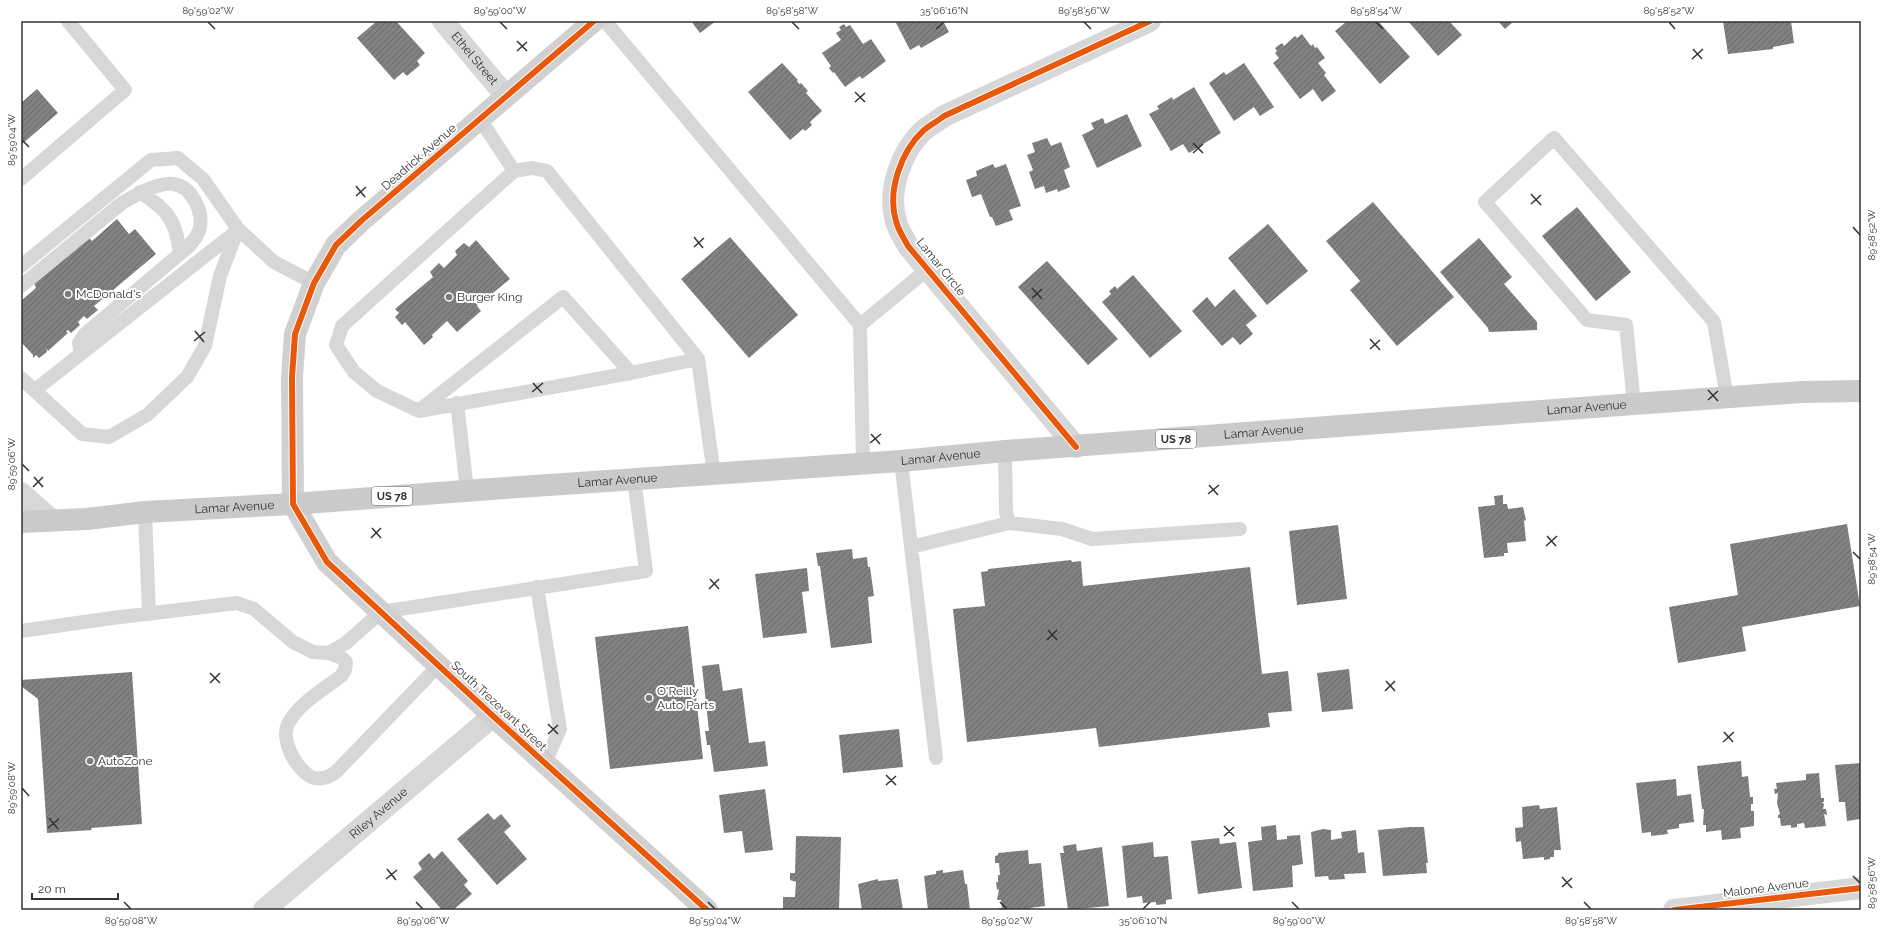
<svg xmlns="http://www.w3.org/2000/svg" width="1882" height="931" font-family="Raleway,sans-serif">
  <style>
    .building { fill: url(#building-hatch) }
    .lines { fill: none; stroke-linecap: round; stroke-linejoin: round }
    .lane { stroke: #d7d7d7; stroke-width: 14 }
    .street { stroke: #d7d7d7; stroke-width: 22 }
    .secondary { stroke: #d0d0d0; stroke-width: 22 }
    .primary { stroke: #cacaca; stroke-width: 22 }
    .cycleway-casing { stroke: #fff; stroke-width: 8 }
    .cycleway { stroke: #e8590c; stroke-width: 6 }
    .ticks { fill: none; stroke: #333; stroke-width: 1.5 }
    .poi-dot { fill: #7a7a7a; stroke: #fff; stroke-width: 1.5 }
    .labels { text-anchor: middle; stroke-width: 4; stroke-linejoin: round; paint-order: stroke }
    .shield { fill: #fff; stroke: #707070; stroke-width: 1 }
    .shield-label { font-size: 11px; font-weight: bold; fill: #333 }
    .street-label { font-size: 12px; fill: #333; stroke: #fff }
    .poi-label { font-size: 12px; fill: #333; stroke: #fff; text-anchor: start }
    .neatline { fill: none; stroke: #333; stroke-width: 1.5 }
    .ticks-label { font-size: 10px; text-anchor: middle; fill: #333 }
  </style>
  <defs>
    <pattern id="building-hatch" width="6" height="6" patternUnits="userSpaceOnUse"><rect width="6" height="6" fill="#818181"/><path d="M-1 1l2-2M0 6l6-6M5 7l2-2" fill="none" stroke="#6a6a6a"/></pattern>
  </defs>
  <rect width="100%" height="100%" fill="#fff"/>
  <path class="building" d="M377 21H396L425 53 417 61 420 65 407 76 403 72 394 80 357 38Z
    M691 21H716L700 33Z
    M895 21H943L949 32 921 48 919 45 910 50Z
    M1343 21H1378L1410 57 1380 84 1335 31 1345 23Z
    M1408 21H1449L1462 35 1438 56Z
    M1498 21H1514L1505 29Z
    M1723 21H1791L1794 43 1773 47V49L1728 54Z
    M844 24 846 27 850 25 863 44 871 39 886 61 862 79 860 76 845 87 834 72 833 73 829 68 831 66 822 53 841 40 836 33 841 30 839 27Z
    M1302 34 1311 46 1313 44 1315 48 1317 47 1325 58 1318 63 1326 73 1324 75 1336 91 1322 102 1313 89 1300 99 1273 63 1279 58 1275 53 1277 51 1275 48 1282 43 1284 46 1295 36 1297 38Z
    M782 63 798 80 797 81 799 84 801 83 808 91 806 93 822 111 810 122 812 125 805 131 803 129 790 140 748 92Z
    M1244 63 1274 107 1260 116 1254 107 1234 121 1209 83 1224 72 1226 75Z
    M1194 87 1221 133 1189 153 1183 144 1171 151 1149 114 1159 109 1157 106 1172 97 1173 100Z
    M37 89 58 113 21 145V103Z
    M1127 114 1142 146 1097 168 1082 135 1094 129 1091 123 1103 118 1105 124Z
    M1047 138 1051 146 1061 142 1070 167 1064 170 1070 187 1058 192 1057 189 1046 193 1044 186 1035 189 1029 172 1033 170 1027 155 1035 152 1032 143Z
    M993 164 995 168 1006 164 1021 206 1009 210 1013 220 996 226 992 217H990L981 194 972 197 966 180 977 176 976 171Z
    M1373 202 1454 297 1397 346 1350 290 1360 281 1326 241Z
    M1577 207 1631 272 1596 301 1542 236Z
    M117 219 129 234 135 229 156 254 94 306 98 310 87 319 84 316 78 322 80 325 71 333 68 330 66 331 68 333 48 351 46 348 47 352 39 358 36 355 33 358V355L21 342V301L36 288 34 283 88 237 92 241Z
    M1268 224 1308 271 1267 305 1228 258Z
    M730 237 798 315 749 358 681 279Z
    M1479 238 1512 277 1504 284 1537 322V330L1489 332 1488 328 1440 272Z
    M476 240 510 279 477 306 481 311 457 332 447 321 432 335 433 337 424 345 405 322 402 325 395 317 399 313 395 309 433 277 430 272 439 263 444 268 457 255 455 251 464 243 469 247Z
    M1047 261 1118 339 1088 365 1018 287Z
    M1133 275 1182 331 1150 358 1102 302 1111 294 1109 291 1115 286 1117 289Z
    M1234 289 1257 316 1246 325 1253 334 1240 345 1233 337 1222 346 1192 311 1207 297 1215 307Z
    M1503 495V504H1507L1508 509 1523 507 1526 520 1524 521 1526 541 1507 543 1508 553H1504V556L1484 558 1478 507 1495 505 1494 496Z
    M1847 524 1860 606 1742 627 1746 651 1678 663 1669 607 1738 595 1730 544Z
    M1338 525 1347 599 1297 605 1289 531Z
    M852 549 853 559 867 557 868 567H870L874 596 868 597 872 643 831 648 820 566H818L816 553Z
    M1071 560 1072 562 1081 561 1083 586 1250 567 1262 674 1288 671 1292 711 1268 713 1270 727 1099 747 1096 728 967 742 953 609 985 606 981 572 988 571V569Z
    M807 568 809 591 802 592 807 633 763 638 755 574Z
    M688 626 703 759 610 769 595 637Z
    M719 664 723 691 742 688 749 743 765 741 768 766 714 772 710 745H707L705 731H709L702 666Z
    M1349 669 1353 709 1322 712 1317 673Z
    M132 672 142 824 91 828 92 830 47 833 38 699 21 686V680Z
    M899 729 903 767 843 773 839 735Z
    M1741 761 1742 777 1748 776 1750 797H1753V804H1751V811H1754V826L1740 828 1741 838 1722 840 1721 830 1706 832V825H1703L1704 809H1702L1697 766Z
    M1861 763V822L1860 819 1847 821 1845 802H1839L1835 765Z
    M1819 773 1821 798H1824V802H1822L1824 804 1823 809H1826L1827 815 1824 814 1826 826 1805 828 1804 823 1797 824V827L1791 828V825L1781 826 1780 818H1778V815L1780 814 1777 803 1778 793 1775 794 1774 789H1777L1776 783 1806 780V774Z
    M1676 779 1677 796 1691 794 1694 822 1679 824V828L1667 830 1668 834 1651 836V832L1642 833 1636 783Z
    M765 789 773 850 745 853 742 831 724 833 719 795Z
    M1539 805 1540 809 1557 807 1561 850H1554V857H1550V859L1544 860V857L1523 859 1521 841 1516 842 1515 828 1523 827 1522 807Z
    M488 813 494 820 501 814 511 826 504 832 527 859 497 885 457 839Z
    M1276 825 1277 840 1287 839V836L1300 835 1303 864 1292 866 1293 887 1253 891 1248 842 1262 840 1261 827Z
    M1410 827H1424L1428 863H1426L1427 873 1383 876 1378 830Z
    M1323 829 1331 830V840L1342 838 1341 832 1356 830 1358 853 1364 852 1366 873 1344 874 1345 879 1329 880 1328 876 1315 877 1311 832Z
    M796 836 841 837 839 910H783V897H795L796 882 790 880V873H795Z
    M1219 838 1220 844 1236 842 1242 888 1198 894 1191 841Z
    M1153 842 1154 857 1168 856 1172 899 1166 900V904L1156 905V902L1143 903 1142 896 1127 898 1122 846Z
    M1076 844 1077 851 1102 847 1109 906 1068 910 1060 853H1064L1063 846Z
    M1028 850 1029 864 1041 863 1045 906 1030 908V910H999V908H1002L1001 900H997L999 889 997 890 996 882H998V875H1000L999 863H995V856L998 855V853Z
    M442 851 468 881 464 885 472 894 453 910H442L413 877 422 869 418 863 429 853 434 859Z
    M943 870V873L963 870 965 884H967L970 910H928L924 876 936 874V871Z
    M878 879V881L898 879 903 910H862L858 884Z"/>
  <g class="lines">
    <path class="lane" d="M605 21 860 325 863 463
      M480 119 514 171
      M21 179 125 90 68 21
      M140 192C168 210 176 220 180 254
      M21 266 151 160 178 158 203 179 238 229 274 262 314 283
      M21 286 122 203C134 196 158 182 173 184 191 186 203 210 200 227 199 235 193 241 188 247L85 334 79 343 81 354
      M860 325 928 269
      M698 359 631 373 419 411 377 391 354 372 336 345 342 326 514 171 532 168 547 171 698 359 714 475
      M21 378 82 434 109 437 147 415 187 377 205 346 220 276 238 229
      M35 390 238 230
      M457 403 467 490
      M1634 404 1626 325 1587 320 1485 202 1554 138 1714 322 1727 398
      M421 409 563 297 631 373
      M1005 451 1006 512 1009 523 1062 529 1092 539 1240 529
      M901 461 936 758
      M145 512 149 614
      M911 547 1009 523
      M537 587 560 729 545 763
      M21 631 112 618 237 603 254 609 293 642 313 652 328 653 346 643 381 612 646 571 634 479
      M328 653 342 658 346 662 345 670 341 676C323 690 299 703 288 724 280 740 297 772 314 778 323 780 331 776 337 771L439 665"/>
    <g class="street">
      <path id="s1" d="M443 21 506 96"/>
      <path d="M1076 447 908 246C904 238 898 230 896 221 887 191 901 151 924 130 930 125 938 121 944 116L1150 21"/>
      <path d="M21 493 51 520"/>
      <path id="s2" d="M264 910 493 716"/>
      <path d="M1674 910 1861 888"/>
    </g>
    <path class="secondary" d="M594 21 361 221 336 245 314 283 295 334 292 377 293 504 327 562 493 716 707 910"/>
    <path class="primary" id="s3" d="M21 522 87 519 145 512 293 504 491 489 901 461 1005 451 1634 404 1802 392 1861 391"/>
    <g class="cycleway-casing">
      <path id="cycleway" d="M594 21 361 221 336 245 314 283 295 334 292 377 293 504 327 562 493 716 707 910
        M1076 447 908 246C904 238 898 230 896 221 887 191 901 151 924 130 930 125 938 121 944 116L1150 21
        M1674 910 1861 888"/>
    </g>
    <use href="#cycleway" class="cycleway"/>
  </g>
  <path class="ticks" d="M208 22 215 29M500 22 507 29M792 22 799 29M1084 22 1091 29M1376 22 1383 29M1669 22 1675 29M936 29 944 22M517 41 527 51M1693 49 1702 59M517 51 527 42M1692 59 1703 49M855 92 865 102M855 102 865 93M22 140 29 147M1193 143 1203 153M1193 153 1203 144M356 186 365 197M1531 194 1541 205M356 196 366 187M1531 204 1541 195M1853 227 1860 235M694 237 703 248M694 247 704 238M1032 288 1042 299M1032 298 1042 289M195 331 204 342M1370 339 1380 350M194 341 205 332M1370 349 1380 340M533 383 542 393M1708 390 1718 401M532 392 543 383M1708 400 1718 391M871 434 880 444M870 443 881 434M22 464 29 471M34 477 43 487M1209 485 1218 495M33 487 43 477M1208 494 1219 485M372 528 381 538M1547 536 1556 546M371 538 381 528M1546 546 1557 536M1853 552 1860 559M710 579 719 589M709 589 719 579M1048 630 1057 640M1047 640 1057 630M210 673 220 683M1386 681 1395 691M210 683 220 673M1385 691 1395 681M548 724 558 734M1724 732 1733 742M548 734 558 725M1723 742 1734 732M886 775 896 785M886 785 896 776M22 788 29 796M49 818 58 829M1224 826 1234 836M48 828 59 819M1224 836 1234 827M387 869 396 880M1853 876 1860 883M1562 877 1572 888M386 879 397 870M1562 887 1572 878M124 902 131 909M416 902 423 909M708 902 715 909M1000 902 1007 909M1292 902 1299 909M1584 902 1591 909M1143 909 1150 902"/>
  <g class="poi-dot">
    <circle cx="68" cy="294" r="4"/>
    <circle cx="449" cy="297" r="4"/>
    <circle cx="649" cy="698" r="4"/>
    <circle cx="90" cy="761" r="4"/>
  </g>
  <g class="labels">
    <g class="shield">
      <rect x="1156" y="430" width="40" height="18" rx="3"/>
      <rect x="372" y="487" width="40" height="18" rx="3"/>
    </g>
    <g class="shield-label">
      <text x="1176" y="443">US 78</text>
      <text x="392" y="500">US 78</text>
    </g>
    <g class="street-label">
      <text dy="4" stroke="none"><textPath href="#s1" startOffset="49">Ethel Street</textPath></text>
      <text transform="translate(419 157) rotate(-41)" y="4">Deadrick Avenue</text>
      <text transform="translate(941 267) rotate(51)" y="4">Lamar Circle</text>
      <text dy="4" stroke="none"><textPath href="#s3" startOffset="1570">Lamar Avenue</textPath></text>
      <text dy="4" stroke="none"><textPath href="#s3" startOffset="1246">Lamar Avenue</textPath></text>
      <text dy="4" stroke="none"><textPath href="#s3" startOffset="922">Lamar Avenue</textPath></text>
      <text dy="4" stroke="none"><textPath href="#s3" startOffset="598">Lamar Avenue</textPath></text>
      <text dy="4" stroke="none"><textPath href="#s3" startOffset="214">Lamar Avenue</textPath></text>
      <text transform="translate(499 706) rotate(43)" y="4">South Trezevant Street</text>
      <text dy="4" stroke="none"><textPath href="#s2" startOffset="150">Riley Avenue</textPath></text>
      <text transform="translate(1766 888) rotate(-7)" y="4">Malone Avenue</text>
    </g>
    <g class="poi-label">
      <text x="76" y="298">McDonald's</text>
      <text x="457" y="301">Burger King</text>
      <text x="657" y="695">O'Reilly<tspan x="657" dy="14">Auto Parts</tspan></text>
      <text x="98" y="765">AutoZone</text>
    </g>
  </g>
  <rect width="1882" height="931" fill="none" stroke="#ffffff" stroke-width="44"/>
  <path d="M32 893v6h86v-6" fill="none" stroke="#333333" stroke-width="2"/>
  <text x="38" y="893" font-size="12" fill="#333333" stroke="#ffffff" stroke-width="3" paint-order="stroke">20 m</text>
  <rect x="22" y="22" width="1838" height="887" class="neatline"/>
  <g class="ticks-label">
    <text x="208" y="14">89°59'02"W</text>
    <text x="500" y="14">89°59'00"W</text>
    <text x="792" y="14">89°58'58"W</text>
    <text x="944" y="14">35°06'16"N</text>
    <text x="1084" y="14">89°58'56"W</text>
    <text x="1376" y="14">89°58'54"W</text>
    <text x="1669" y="14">89°58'52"W</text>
    <text transform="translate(11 140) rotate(-90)" y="4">89°59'04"W</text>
    <text transform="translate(1871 235) rotate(-90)" y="4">89°58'52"W</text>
    <text transform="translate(11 464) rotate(-90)" y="4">89°59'06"W</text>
    <text transform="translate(1871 559) rotate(-90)" y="4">89°58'54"W</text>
    <text transform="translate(11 788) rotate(-90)" y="4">89°59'08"W</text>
    <text transform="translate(1871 883) rotate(-90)" y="4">89°58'56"W</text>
    <text x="131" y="924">89°59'08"W</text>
    <text x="423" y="924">89°59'06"W</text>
    <text x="715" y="924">89°59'04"W</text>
    <text x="1007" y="924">89°59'02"W</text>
    <text x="1143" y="924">35°06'10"N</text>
    <text x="1299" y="924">89°59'00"W</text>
    <text x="1591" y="924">89°58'58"W</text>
  </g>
</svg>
